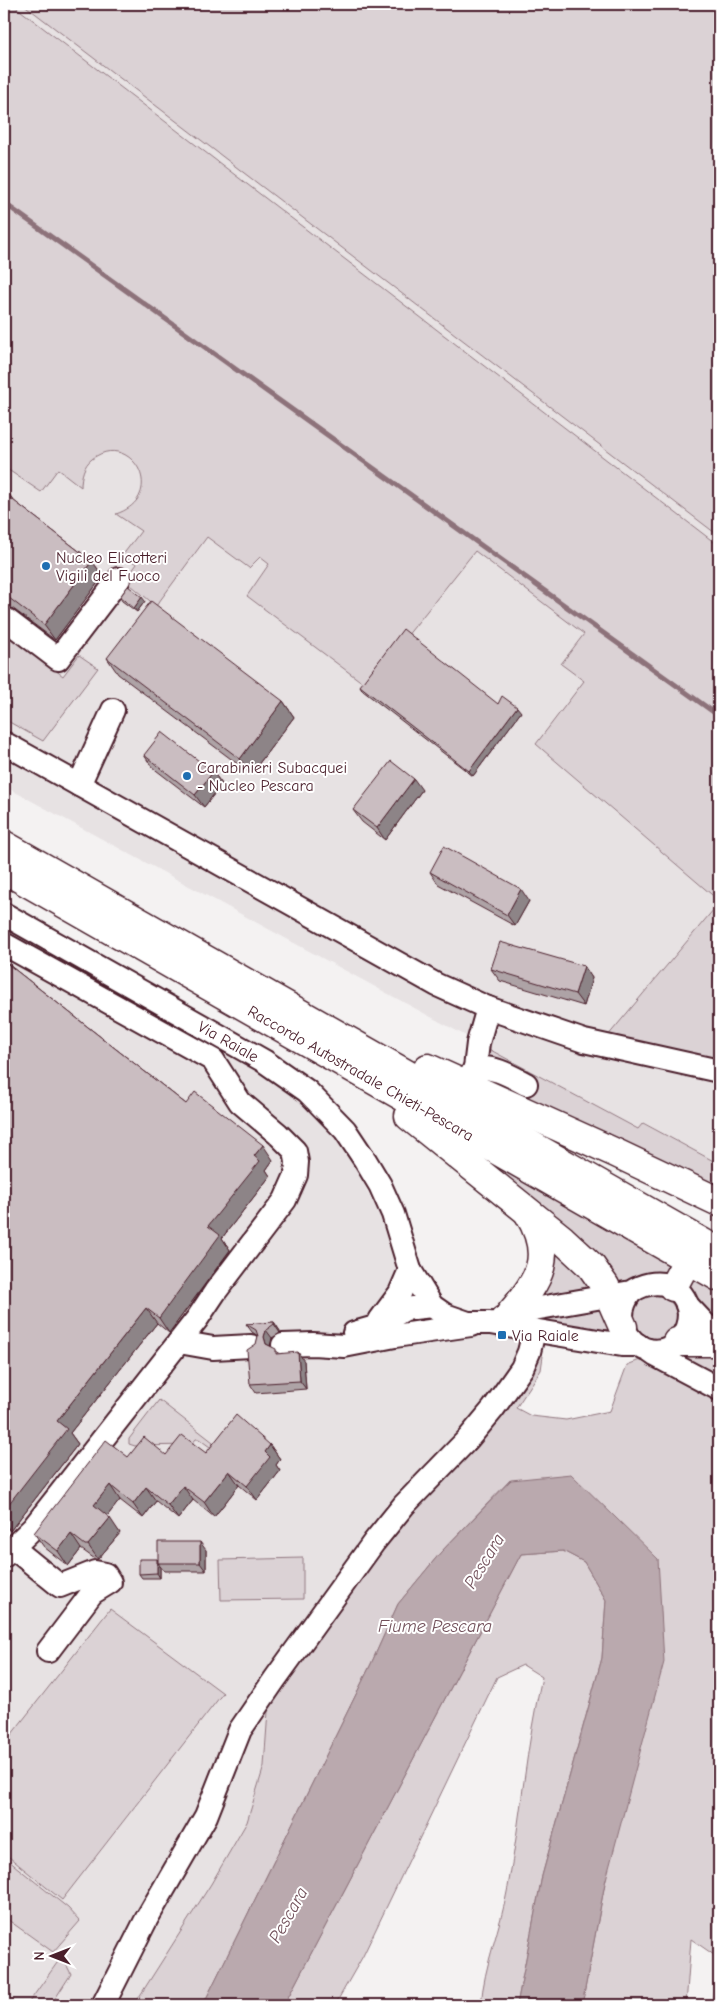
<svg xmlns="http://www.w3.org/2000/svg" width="723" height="2009" font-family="'Comic Neue',sans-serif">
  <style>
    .built { fill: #e7e2e3 }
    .green { fill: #dbd2d5; stroke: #927880 }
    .water { fill: #baa9ae; stroke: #8d727a }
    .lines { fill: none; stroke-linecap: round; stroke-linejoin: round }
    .stream { stroke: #8d727a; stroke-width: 5 }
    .minor-casing { stroke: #4a1f2b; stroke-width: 26 }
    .highway-casing { stroke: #4a1f2b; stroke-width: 31 }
    .minor { stroke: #fff; stroke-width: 22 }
    .highway { stroke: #fff; stroke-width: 28 }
    .wall { fill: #aea3a6; stroke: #4a1f2b }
    .shaded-wall { fill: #8d8487; stroke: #4a1f2b }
    .building { fill: #cabdc1; stroke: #4a1f2b }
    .poi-dot { fill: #1f6fb2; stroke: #fff; stroke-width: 2 }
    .labels { text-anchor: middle; stroke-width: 4; stroke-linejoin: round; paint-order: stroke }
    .poi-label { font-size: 16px; fill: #4a1f2b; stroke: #fff; text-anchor: start }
    .street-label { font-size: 16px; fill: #4a1f2b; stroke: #fff }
    .water-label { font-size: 18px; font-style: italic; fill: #714f59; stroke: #fff }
  </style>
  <rect width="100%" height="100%" fill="#f4f2f2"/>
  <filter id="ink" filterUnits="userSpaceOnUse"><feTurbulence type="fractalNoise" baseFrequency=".02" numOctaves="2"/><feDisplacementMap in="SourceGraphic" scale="10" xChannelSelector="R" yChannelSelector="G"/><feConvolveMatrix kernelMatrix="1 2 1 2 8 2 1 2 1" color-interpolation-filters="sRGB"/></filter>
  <g filter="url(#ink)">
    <path class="built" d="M4 4H719V1164L644 1123 638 1129 4 786Z
      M4 928 282 1086 317 1114 354 1165 388 1232 397 1269 410 1301 514 1340 522 1356 268 1711 264 1766 247 1822 211 1884 134 2005H51L71 1974 62 1956 27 2005H4Z"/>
    <path class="green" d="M4 4H12L719 546V854L715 859 719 863 718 900 536 744 584 681 561 664 584 634 475 551 367 686 247 596 269 564 260 557 249 568 207 537 156 606 125 580 137 564 122 556 141 531 116 514C170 496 130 429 92 459 84 465 81 476 81 487L58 469 41 492 4 467Z
      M23 4H719V536Z
      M4 632 63 676 79 655 98 668 43 741 4 719Z
      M719 903V1072L602 1043Z
      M485 1047 638 1129 643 1123 719 1164V1190L484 1085Z
      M480 1157 668 1264 665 1273 614 1285Z
      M546 1232 600 1290 528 1305Z
      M691 1277 719 1294V1328C708 1314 684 1296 691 1277Z
      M649 1295C690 1293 681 1347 649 1340 645 1339 639 1334 636 1332L633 1310 642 1298Z
      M604 1307 618 1338 517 1320Z
      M719 1351V1382L665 1356Z
      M537 1354 543 1356 541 1370 516 1408 531 1416 566 1420 610 1411 627 1365 640 1360 719 1398V2005H712L717 1957 691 1939 686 2005H582L605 1883 658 1559 510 1480 441 1552 398 1604 371 1664 203 2005H134L211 1884 247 1822 264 1766 268 1711 305 1646Z
      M159 1400 213 1442 212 1446 210 1447 199 1439H196L191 1445 135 1446 129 1444V1439Z
      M563 1551 584 1562 606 1600 602 1658 542 1876 517 2005H481C484 1965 501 1927 508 1887 521 1817 526 1746 542 1677L523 1665 497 1677 363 1956 335 2005H284L521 1554Z
      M303 1558V1599L221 1600 220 1560Z
      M110 1609 223 1693 62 1900 4 1853V1744Z
      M4 1857 68 1908 80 1921 53 1952 4 1917Z
      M62 1956 71 1974 51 2005H27Z"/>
    <path class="water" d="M571 1474 658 1559 664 1662 605 1883 582 2005H517L542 1876 602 1658 606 1600 584 1562 563 1551 521 1554 284 2005H203L371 1664 398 1604 441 1552 511 1480Z"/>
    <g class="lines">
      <path class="stream" d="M4 203 719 716"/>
      <g class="minor-casing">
        <g id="minor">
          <path d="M4 618 58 659 119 579"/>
          <path d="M4 743 437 985 488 1008 584 1041 719 1071"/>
          <path d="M79 785 113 710"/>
          <path id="s1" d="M4 914 264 1061 307 1091 345 1130 365 1160 380 1185 393 1214 410 1270 432 1306 445 1315 468 1323H490L622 1345H638"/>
          <path d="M4 944 213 1060 240 1102 278 1134 295 1151 297 1162 296 1175 285 1200 215 1292 197 1319 33 1528 4 1556"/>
          <path d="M475 1068 478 1043 488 1008"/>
          <path d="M465 1085 475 1068C494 1066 509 1075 526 1084"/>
          <path d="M687 1305 719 1339"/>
          <path d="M502 1318 511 1313 631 1292C654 1276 686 1282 689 1314 689 1323 686 1332 680 1339 650 1372 602 1329 631 1292"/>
          <path d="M380 1320 400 1293 410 1270"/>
          <path d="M354 1333 375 1327 405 1309 432 1306"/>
          <path d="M179 1342 213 1348 251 1346"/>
          <path d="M283 1345 313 1344 344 1346 395 1336 471 1325"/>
          <path d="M648 1350 655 1355 719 1389"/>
          <path d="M12 1547 60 1586 95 1572 105 1574 110 1582 92 1593 48 1651"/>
          <path d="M103 2005 147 1918 206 1816 240 1730 275 1679 374 1542 404 1505 468 1439 493 1409 522 1368 529 1352 534 1331"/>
        </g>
      </g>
      <g class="highway-casing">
        <g id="highway">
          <path d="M4 845 719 1252"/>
          <path id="s2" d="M4 869 719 1277"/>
          <path d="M428 1068 616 1153 719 1202"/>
          <path d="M409 1116 562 1239 591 1266 605 1286 623 1327"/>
          <path d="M673 1287 681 1272"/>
          <path d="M511 1313C540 1280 554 1256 529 1214"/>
          <path d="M677 1342H719"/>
        </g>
      </g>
      <use href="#minor" class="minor"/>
      <use href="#highway" class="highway"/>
    </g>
    <path class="wall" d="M4 487 14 501 92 561 103 576 55 640 12 608 6 605H4Z
      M120 597 145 601 137 612 122 601Z
      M107 658 283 701 294 717 251 774 118 674Z
      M360 686 498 704 521 712 473 776 363 691Z
      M144 755 213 772 222 784 204 807 152 767Z
      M422 790 385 840 362 822 353 810Z
      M430 872 529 901 515 926 438 884Z
      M4 961 186 1104 273 1160 266 1170 270 1176 222 1238 230 1250 169 1333 157 1323 70 1433 78 1444 10 1531 4 1526Z
      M584 966 592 978 584 1006 500 981 491 969Z
      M274 1322 280 1331V1333L272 1338 270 1346 279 1353 304 1361 306 1389 256 1393 250 1384 258 1336 252 1332 246 1324Z
      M270 1445 280 1459 276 1465 280 1471 257 1500 239 1485 214 1517 193 1500 178 1519 156 1501 143 1518 120 1500 107 1516 120 1533 98 1559H95L81 1549 68 1566 44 1547 34 1533 128 1457 206 1453Z
      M206 1550V1571H164L160 1566V1578H142L139 1574 158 1560Z"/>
    <path class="shaded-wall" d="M92 561 103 576 55 640 44 625Z
      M142 597 145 601 137 612 134 608Z
      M283 701 294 717 251 774 240 759Z
      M517 707 521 712 473 776 469 771Z
      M213 772 222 784 204 807 195 795Z
      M414 779 422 790 385 840 377 828Z
      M521 889 529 901 515 926 507 915Z
      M584 966 592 978 584 1006 575 994Z
      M263 1145 273 1160 266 1170 270 1176 222 1238 230 1250 169 1333 159 1318 208 1226 254 1156Z
      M146 1308 157 1323 70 1433 78 1444 10 1531 4 1521V1510L57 1421Z
      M274 1322 280 1331V1333L274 1324Z
      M266 1330 272 1338 270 1346 266 1344 264 1337Z
      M298 1352 304 1361 306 1389 300 1381Z
      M270 1445 280 1459 276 1465 280 1471 257 1500 247 1486 265 1452Z
      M229 1471 239 1485 214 1517 204 1502Z
      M110 1485 120 1500 104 1520 94 1505Z
      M183 1486 193 1500 178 1519 168 1505Z
      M146 1487 156 1501 143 1518 133 1504Z
      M110 1518 120 1533 98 1559 88 1545Z
      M71 1534 81 1549 68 1566 58 1551Z
      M200 1542 206 1550V1571L200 1563Z
      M157 1559 160 1563H158L160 1566V1578L157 1573Z"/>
    <path class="building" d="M4 487 7 491 9 497 92 561 44 625 4 594Z
      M128 586 142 597 134 608 120 597Z
      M151 601 283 701 240 759 107 658Z
      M403 629 498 704 502 696 517 707 469 771 360 686Z
      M162 732 213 772 195 795 144 755Z
      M391 761 414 779 377 828 353 810Z
      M444 846 521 889 507 915 430 872Z
      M500 942 584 966 575 994 491 969Z
      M4 961 186 1104 195 1092 263 1145 254 1156 260 1161 208 1226 220 1235 159 1318 146 1308 57 1421 67 1429 4 1510Z
      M274 1322V1324L266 1330 264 1337 266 1344 276 1349V1354L298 1352 300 1381 250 1384 247 1350 256 1344 258 1336 256 1330 246 1324Z
      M236 1415 270 1445 265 1452 270 1457 247 1486 229 1471 204 1502 183 1486 168 1505 146 1487 133 1504 110 1485 94 1505 110 1518 88 1545H85L71 1534 58 1551 34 1533 106 1440 128 1457 144 1437 166 1455 182 1435 206 1453Z
      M158 1542H200V1563H158Z
      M139 1559H157V1573L139 1574Z"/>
  </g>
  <g class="poi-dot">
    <circle cx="46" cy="566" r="5"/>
    <circle cx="187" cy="776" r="5"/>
    <rect x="497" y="1330" width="10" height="10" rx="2.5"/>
  </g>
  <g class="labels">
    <g class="poi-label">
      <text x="56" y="563">Nucleo Elicotteri<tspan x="56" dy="18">Vigili del Fuoco</tspan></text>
      <text x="197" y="773">Carabinieri Subacquei<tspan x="197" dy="18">- Nucleo Pescara</tspan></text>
      <text x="512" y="1341">Via Raiale</text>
    </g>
    <g class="street-label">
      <text dy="6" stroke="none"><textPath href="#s1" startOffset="258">Via Raiale</textPath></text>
      <text dy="6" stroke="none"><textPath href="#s2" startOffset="411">Raccordo Autostradale Chieti-Pescara</textPath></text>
    </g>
    <g class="water-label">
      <text transform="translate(484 1561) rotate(-59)" y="6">Pescara</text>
      <text x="435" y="1632">Fiume Pescara</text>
      <text transform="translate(288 1915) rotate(-61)" y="6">Pescara</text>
    </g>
  </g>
  <rect width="723" height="2009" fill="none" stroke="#fff" stroke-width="20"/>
  <rect x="10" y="10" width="703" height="1989" fill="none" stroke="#4a1f2b" stroke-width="2" filter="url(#ink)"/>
  <g transform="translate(52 1956) rotate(270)" stroke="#ffffff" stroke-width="4" paint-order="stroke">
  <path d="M0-4L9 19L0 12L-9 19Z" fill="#4a1f2b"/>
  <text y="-8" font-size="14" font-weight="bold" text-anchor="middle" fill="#4a1f2b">N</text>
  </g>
</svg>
